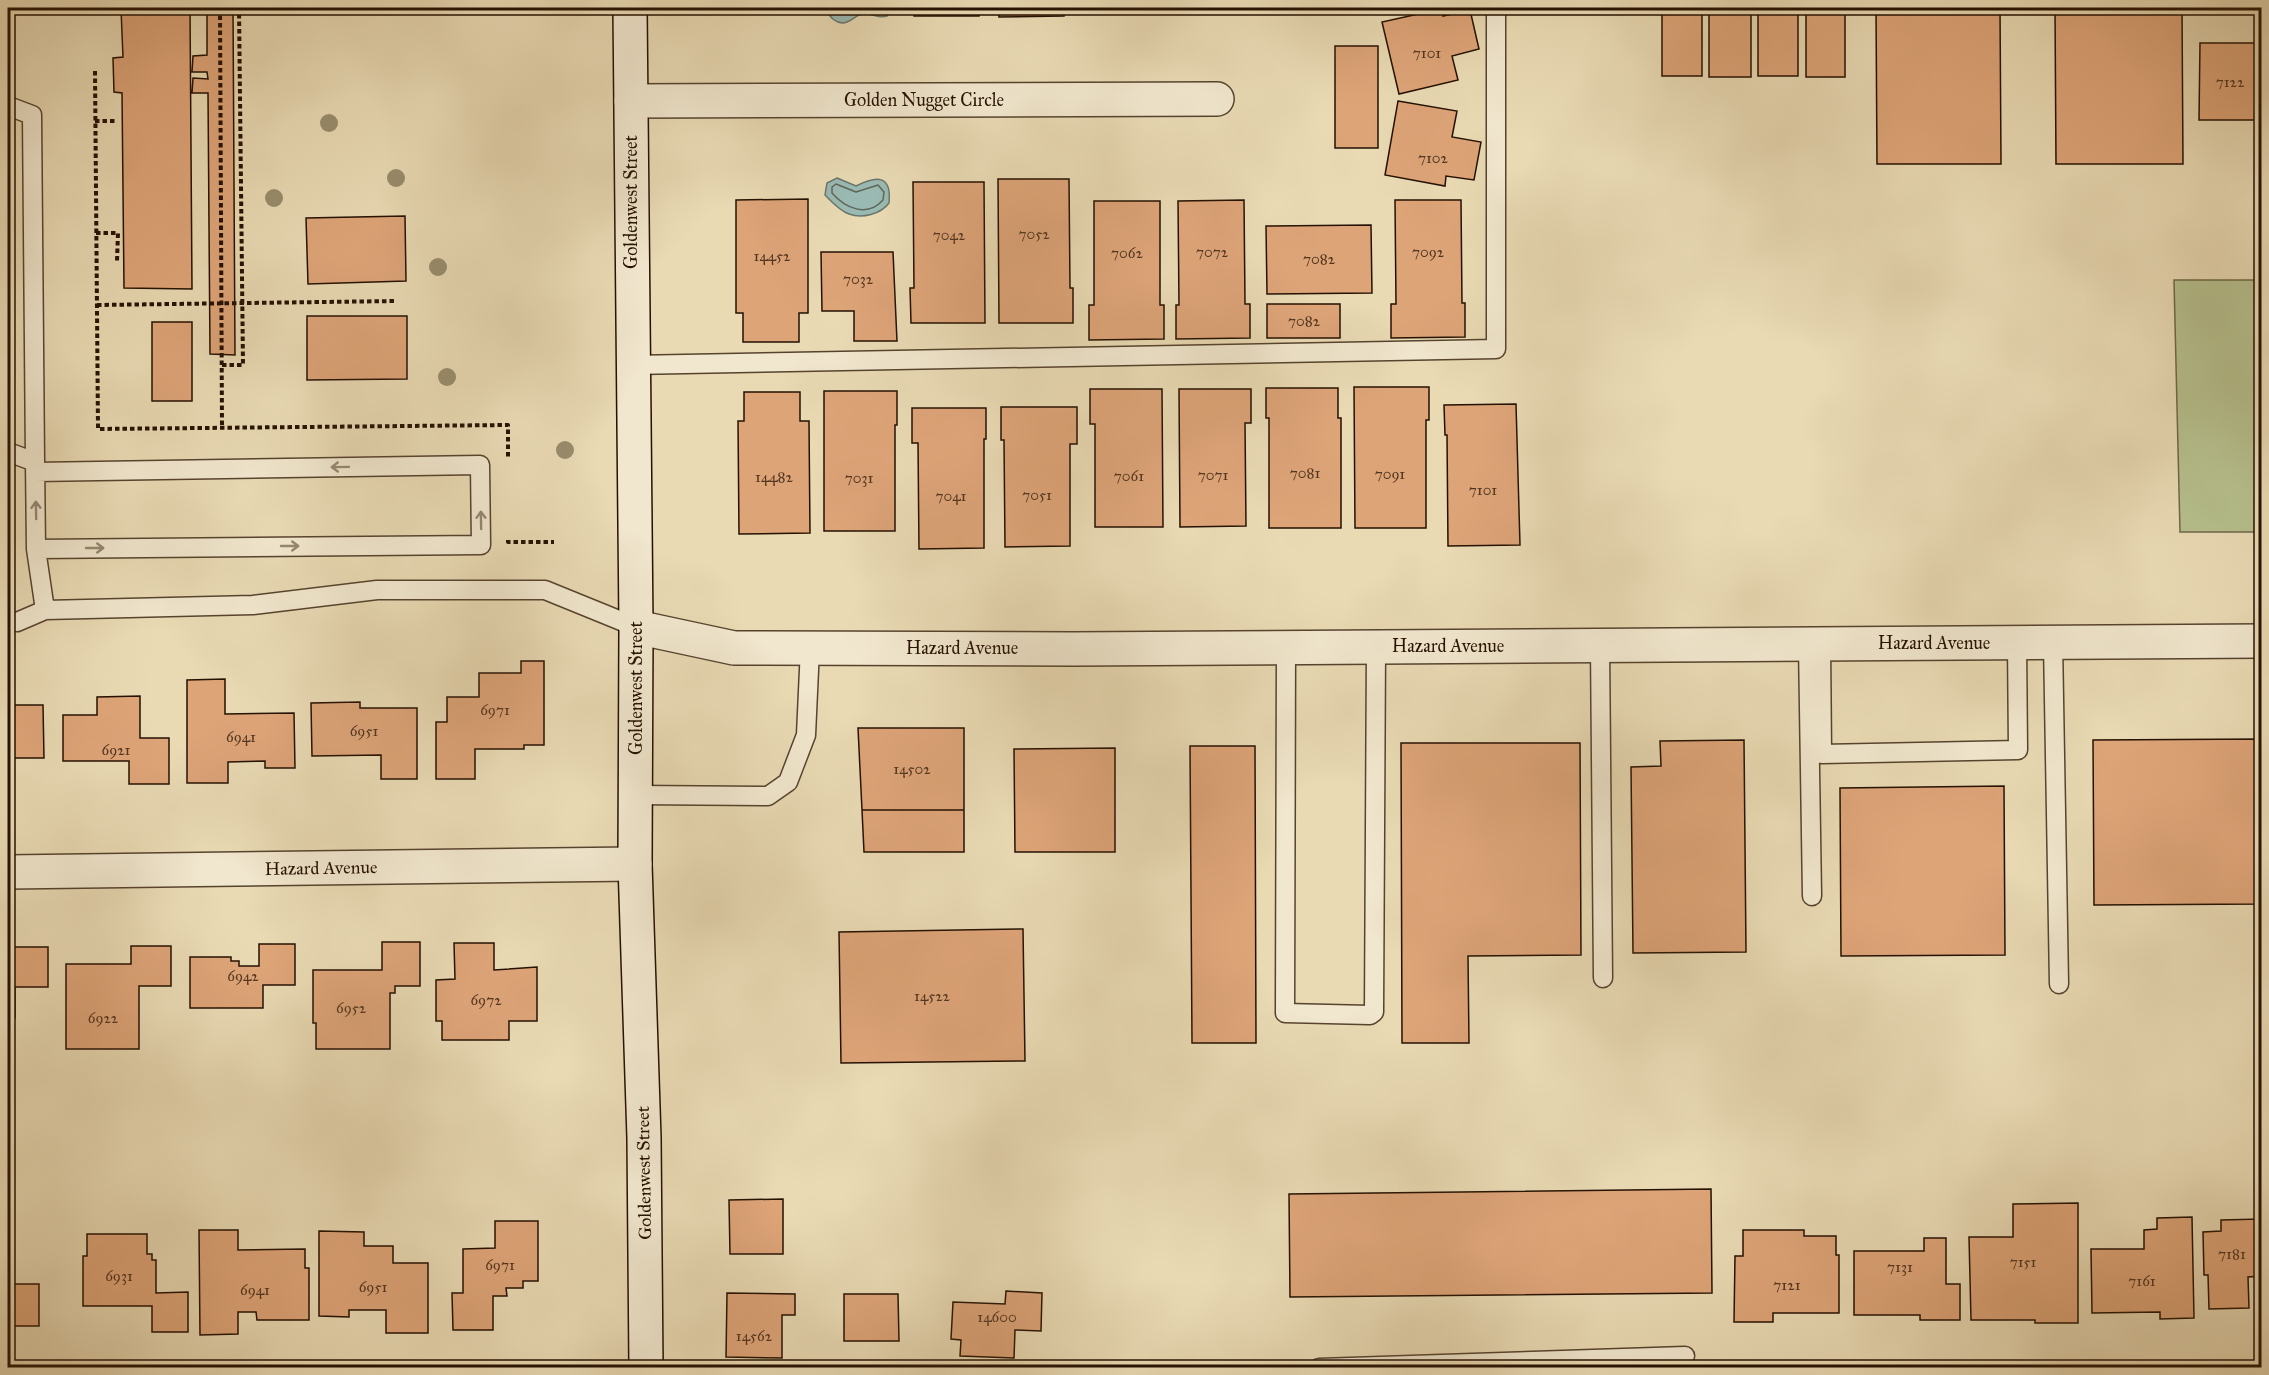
<svg xmlns="http://www.w3.org/2000/svg" width="2269" height="1375" font-family="'IM FELL Great Primer',serif">
  <style>
    .green { fill: #b6c08e; stroke: #6e6848; stroke-width: 1.5 }
    .water { fill: #99bab3; stroke: #6b766c; stroke-width: 1.5 }
    .lines { fill: none; stroke-linecap: round; stroke-linejoin: round }
    .shore { stroke: #5f665a; stroke-width: 1.5 }
    .building { fill: #dda478; stroke: #251102; stroke-width: 1.5 }
    .service-casing { stroke: #56432e; stroke-width: 21 }
    .minor-casing { stroke: #56432e; stroke-width: 36 }
    .tertiary-casing { stroke: #56432e; stroke-width: 36 }
    .secondary-casing { stroke: #251102; stroke-width: 36 }
    .path { stroke: #251102; stroke-width: 4; stroke-dasharray: 4.5 3; stroke-linecap: butt }
    .service { stroke: #f1e7ce; stroke-width: 18 }
    .minor { stroke: #f1e7ce; stroke-width: 33 }
    .tertiary { stroke: #f1e7ce; stroke-width: 33 }
    .secondary { stroke: #f1e7ce; stroke-width: 33 }
    .tree { fill: #998d6d }
    .oneway { stroke: #958772 }
    .labels { text-anchor: middle; stroke-width: 5; stroke-linejoin: round; paint-order: stroke }
    .number-label { font-size: 15px; fill: #533620 }
    .street-label { font-size: 18px; fill: #251102; stroke: #f1e7ce }
  </style>
  <rect width="100%" height="100%" fill="#e9dab4"/>
  <filter id="stains"><feTurbulence type="fractalNoise" baseFrequency=".00333" numOctaves="4"/><feColorMatrix values="0 0 0 0 .2 0 0 0 0 .09 0 0 0 0 .02 0 0 0 .5 -.17"/></filter>
  <radialGradient id="worn" r=".72"><stop offset=".6" stop-color="#630" stop-opacity="0"/><stop offset="1" stop-color="#630" stop-opacity=".3"/></radialGradient>
  <path class="green" d="M2174 280H2261V532H2180Z"/>
  <path class="water" d="M826 8H893L887 16C878 19 873 13 864 14 857 14 853 20 847 22 837 26 828 16 826 8Z
    M837 178 856 186C876 176 892 174 889 203 881 214 862 219 849 214 840 211 832 202 825 195L827 183Z"/>
  <g class="lines">
    <path class="shore" d="M836 184 856 192 878 185 884 192 883 200C867 218 845 208 832 193V187Z"/>
  </g>
  <path class="building" d="M116 8H190L192 289 124 288 122 93 114 92 113 58 123 57 121 9Z
    M207 8H233L235 355 210 354 208 93H192L193 78 208 79 207 72H192L193 56 207 55Z
    M914 8H979V16H914Z
    M999 8H1064V16L999 17Z
    M1662 8H1702V76H1662Z
    M1709 8H1751V77H1709Z
    M1758 8H1798V76H1758Z
    M1806 8H1845V77H1806Z
    M1876 8H2000L2001 164H1877Z
    M2055 8H2182L2183 164H2056Z
    M1441 9 1443 16 1470 10 1479 49 1452 56 1458 80 1399 94 1382 22Z
    M2200 43H2262V120H2199Z
    M1335 46H1378V148H1335Z
    M1398 101 1457 111 1452 137 1481 142 1474 180 1446 176 1445 186 1385 175Z
    M998 179H1069L1070 288H1073V323H999Z
    M913 182H984L985 323H911L910 288H914Z
    M808 199V313H799V342H743V313H736V200Z
    M1244 200 1245 304H1250V338L1176 339V305H1179L1178 201Z
    M1395 200H1461L1462 303H1465V337L1391 338V304H1396Z
    M1094 201H1160V305H1164V339L1089 340V305H1094Z
    M405 216 406 281 308 284 306 218Z
    M1371 225 1372 293 1267 294 1266 226Z
    M821 252H893L897 341H854V311H822Z
    M1267 304H1340V338H1267Z
    M307 316H407V379L307 380Z
    M152 322H192V401H152Z
    M1354 387H1429V420H1426V528H1355Z
    M1266 388H1338V418H1341V528H1269V418H1266Z
    M1090 389H1162L1163 527H1095V424H1090Z
    M1179 389H1251V423H1245L1246 526 1180 527Z
    M824 391H897V425H895V531H824Z
    M744 392H800V421H809L810 533 739 534 738 421H744Z
    M1516 404 1520 545 1448 546 1447 435H1445L1444 405Z
    M1001 407H1077V444H1070V546L1005 547 1004 440H1001Z
    M912 408H986V439H984V548L919 549 918 443H912Z
    M521 661H544V745H524V749H475V779H436V722H447V697H479V673H521Z
    M225 679V714L294 713 295 768H265V761L228 762V783H187V680Z
    M140 696V738H169V784H129V761H63V715H97V697Z
    M360 702V708H417V779H381V755L312 756 311 703Z
    M8 705H43L44 758H8Z
    M858 728H964V810H862Z
    M2262 739V904L2094 905 2093 740Z
    M1744 740 1746 952 1633 953 1631 767 1661 766 1660 741Z
    M1401 743H1580L1581 955 1468 956 1469 1043H1402Z
    M1190 746H1255L1256 1043H1192Z
    M1115 748V852H1015L1014 749Z
    M2004 786 2005 955 1841 956 1840 788Z
    M862 810H964V852H864Z
    M1023 929 1025 1061 841 1063 839 932Z
    M382 942H420V986H395V993H390V1049H316V1023H313V970H382Z
    M454 943H494V970L537 967V1021H509V1040H442V1021H436V980L455 979Z
    M259 944H295V985H263V1008H190V957H231V961H239V966H259Z
    M131 946H171V986H139V1049H66V964H131Z
    M10 947H48V987H15V1018H8V973H10Z
    M1711 1189 1712 1293 1290 1297 1289 1194Z
    M783 1199V1254H730L729 1200Z
    M2078 1203V1323H2035V1320H1971L1969 1237H2013V1204Z
    M2192 1217 2194 1318 2160 1319V1312L2092 1313 2091 1249H2144V1230L2157 1229V1218Z
    M2262 1219V1276L2248 1277 2249 1308 2209 1309 2208 1275H2204L2203 1232 2221 1231V1220Z
    M495 1221H538V1281H523V1288H506L507 1296H493V1330H453L452 1293H463V1249L495 1248Z
    M199 1230H238V1250L305 1249V1268H309V1320H257L256 1312H238V1334L200 1335Z
    M1743 1230H1804V1236H1836V1255H1839V1313H1773V1322H1734L1735 1256H1743Z
    M319 1231 364 1232V1246H393V1263H428V1333H386V1310H349V1317L319 1316Z
    M87 1234H147V1254H152V1260H156V1293L188 1292V1332H152V1306H83V1256H87Z
    M1924 1238H1946V1284H1960V1320H1920V1315H1854V1251H1924Z
    M8 1284H39V1326H8Z
    M1006 1291 1042 1293 1041 1331 1015 1330 1014 1358 960 1356 961 1340 951 1339 953 1302 1005 1304Z
    M727 1293 795 1294V1315H782V1358L726 1357Z
    M844 1294H898L899 1341H844Z"/>
  <g class="lines">
    <g class="service-casing">
      <path id="service" d="M8 106 32 115 35 462
        M632 365 1496 349V8
        M8 452 35 462 36 549 45 610
        M35 472 480 465 481 545 36 549
        M8 622H17L45 610 253 605 377 590H545L636 627
        M2053 642 2059 984
        M1808 644 1812 896
        M1821 644 1822 754 2018 750 2017 643
        M1600 645 1603 978
        M1286 646 1285 1013 1370 1015 1374 1012 1376 647
        M636 795 768 796 788 782 806 735 810 648
        M1319 1368 1685 1356"/>
    </g>
    <g class="minor-casing">
      <path id="minor" d="M631 101 1217 99
        M8 872 635 864"/>
    </g>
    <g class="tertiary-casing">
      <path id="tertiary" d="M636 627 734 648 1073 649 2262 641"/>
    </g>
    <g class="secondary-casing">
      <path id="secondary" d="M630 8 636 627 635 864 644 1138 646 1368"/>
    </g>
    <path class="path" d="M220 8 222 428
      M95 71 98 429 508 425V458
      M95 121H117
      M96 233H118L117 261
      M97 305 397 301
      M222 365H243L239 8
      M508 540V542H554"/>
    <use href="#service" class="service"/>
    <use href="#minor" class="minor"/>
    <use href="#tertiary" class="tertiary"/>
    <use href="#secondary" class="secondary"/>
  </g>
  <g class="tree">
    <circle cx="329" cy="123" r="9"/>
    <circle cx="396" cy="178" r="9"/>
    <circle cx="274" cy="198" r="9"/>
    <circle cx="438" cy="267" r="9"/>
    <circle cx="447" cy="377" r="9"/>
    <circle cx="565" cy="450" r="9"/>
  </g>
  <defs><path id="oneway-shaft" d="M-6 0H5M1.5-3L5.5 0L1.5 3" fill="none" stroke-width="1.6" stroke-linecap="round" stroke-linejoin="round" transform="scale(1.5)"/></defs>
  <g class="oneway">
    <use href="#oneway-shaft" transform="translate(340 467) rotate(179)"/>
    <use href="#oneway-shaft" transform="translate(36 510) rotate(-91)"/>
    <use href="#oneway-shaft" transform="translate(481 520) rotate(-91)"/>
    <use href="#oneway-shaft" transform="translate(290 546)"/>
    <use href="#oneway-shaft" transform="translate(95 548)"/>
  </g>
  <g class="labels">
    <g class="number-label">
      <text x="1427" y="58">7101</text>
      <text x="2230" y="87">7122</text>
      <text x="1433" y="163">7102</text>
      <text x="1034" y="239">7052</text>
      <text x="949" y="240">7042</text>
      <text x="1212" y="257">7072</text>
      <text x="1428" y="257">7092</text>
      <text x="1127" y="258">7062</text>
      <text x="772" y="261">14452</text>
      <text x="1319" y="264">7082</text>
      <text x="858" y="284">7032</text>
      <text x="1304" y="326">7082</text>
      <text x="1305" y="478">7081</text>
      <text x="1390" y="479">7091</text>
      <text x="1213" y="480">7071</text>
      <text x="1129" y="481">7061</text>
      <text x="774" y="482">14482</text>
      <text x="859" y="483">7031</text>
      <text x="1483" y="495">7101</text>
      <text x="1037" y="500">7051</text>
      <text x="951" y="501">7041</text>
      <text x="495" y="715">6971</text>
      <text x="364" y="736">6951</text>
      <text x="241" y="742">6941</text>
      <text x="116" y="755">6921</text>
      <text x="912" y="774">14502</text>
      <text x="243" y="981">6942</text>
      <text x="932" y="1001">14522</text>
      <text x="486" y="1005">6972</text>
      <text x="351" y="1013">6952</text>
      <text x="103" y="1023">6922</text>
      <text x="2232" y="1259">7181</text>
      <text x="2023" y="1267">7151</text>
      <text x="500" y="1270">6971</text>
      <text x="1900" y="1272">7131</text>
      <text x="119" y="1281">6931</text>
      <text x="2142" y="1286">7161</text>
      <text x="1787" y="1290">7121</text>
      <text x="373" y="1292">6951</text>
      <text x="255" y="1295">6941</text>
      <text x="997" y="1322">14600</text>
      <text x="754" y="1341">14562</text>
    </g>
    <g class="street-label">
      <text x="924" y="106">Golden Nugget Circle</text>
      <text transform="translate(631 202) rotate(-90)" y="6">Goldenwest Street</text>
      <text x="1934" y="649">Hazard Avenue</text>
      <text x="1448" y="652">Hazard Avenue</text>
      <text x="962" y="654">Hazard Avenue</text>
      <text transform="translate(636 688) rotate(-90)" y="6">Goldenwest Street</text>
      <text transform="translate(321 868) rotate(-1)" y="6">Hazard Avenue</text>
      <text transform="translate(644 1173) rotate(-91)" y="6">Goldenwest Street</text>
    </g>
  </g>
  <rect width="2269" height="1375" fill="none" stroke="#e9dab4" stroke-width="30"/>
  <rect x="9" y="9" width="2251" height="1357" fill="none" stroke="#251102" stroke-width="3"/>
  <rect x="15" y="15" width="2239" height="1345" fill="none" stroke="#251102" stroke-width="1.5"/>
  <rect width="100%" height="100%" filter="url(#stains)"/>
  <rect width="100%" height="100%" fill="url(#worn)"/>
</svg>
